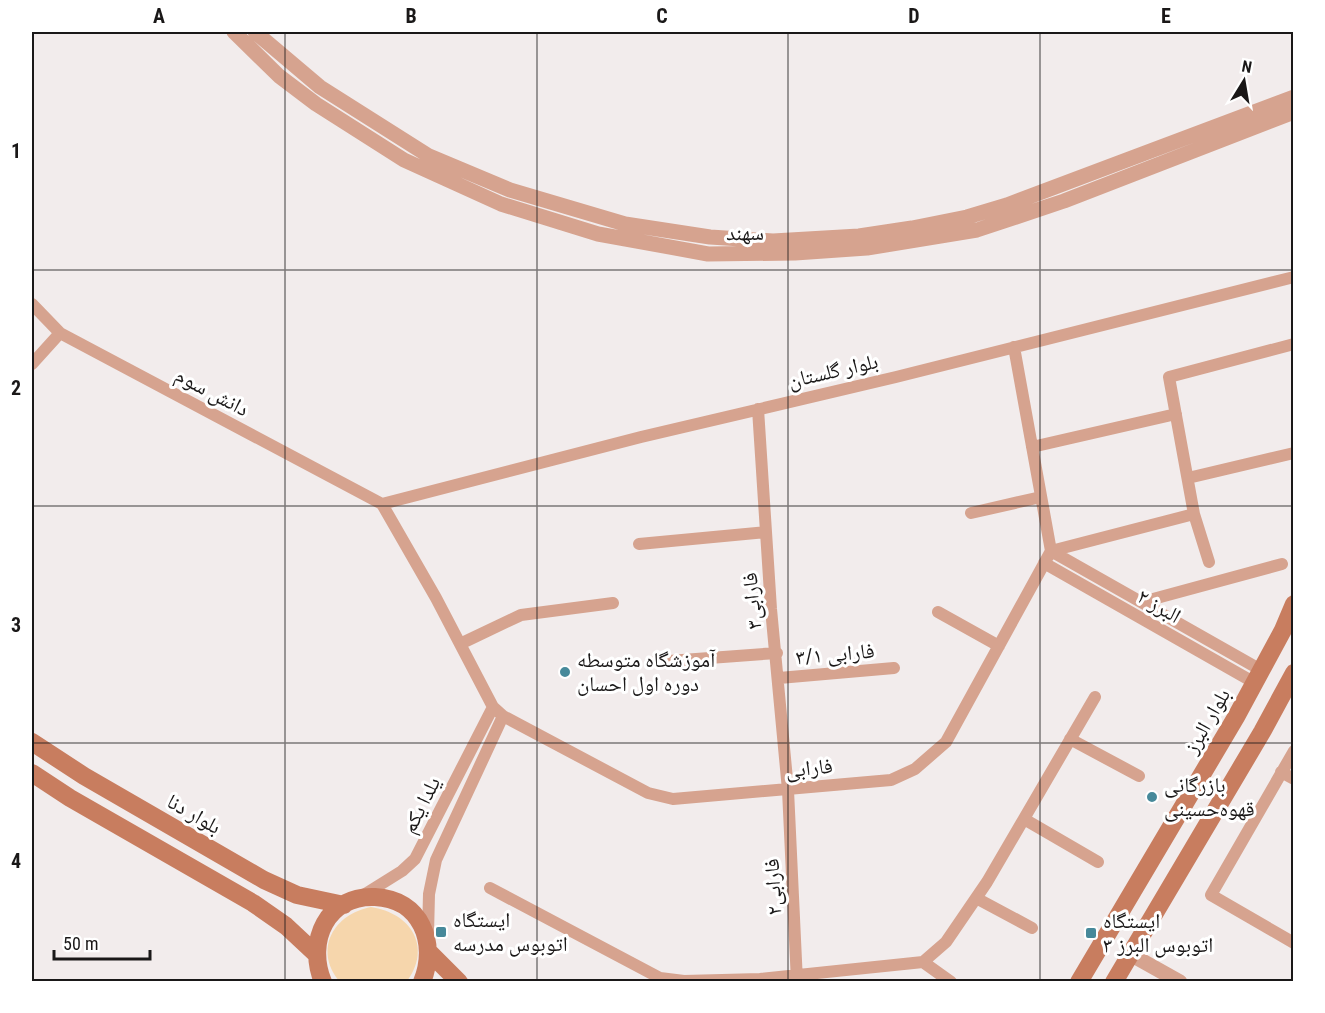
<svg xmlns="http://www.w3.org/2000/svg" width="1325" height="1013" font-family="'Roboto Condensed','Noto Naskh Arabic',sans-serif">
  <style>
    .green { fill: #f6d6ac }
    .lines { fill: none; stroke-linecap: round; stroke-linejoin: round }
    .minor { stroke: #d6a38f; stroke-width: 12 }
    .tertiary { stroke: #d6a38f; stroke-width: 15 }
    .secondary { stroke: #c87d5f; stroke-width: 18 }
    .grid { fill: none; stroke: #1a1818; stroke-width: 1.5; stroke-opacity: 0.55 }
    .poi-dot { fill: #47899a; stroke: #fff; stroke-width: 2 }
    .labels { text-anchor: middle; stroke-width: 6; stroke-linejoin: round; paint-order: stroke }
    .street-label { font-size: 21px; fill: #1a1818; stroke: #fff }
    .poi-label { font-size: 21px; fill: #1a1818; stroke: #fff; text-anchor: start }
    .neatline { fill: none; stroke: #1a1818; stroke-width: 2 }
    .grid-label { font-size: 20px; text-anchor: middle; font-weight: bold; fill: #1a1818 }
  </style>
  <rect width="100%" height="100%" fill="#f2ecec"/>
  <path class="green" d="M371 907C411 913 432 947 407 981H339C313 949 334 914 371 907Z"/>
  <g class="lines">
    <path class="minor" d="M32 304 60 333 382 504
      M32 364 60 333
      M758 409 771 609 788 790 797 982
      M1032 447 1176 414
      M1188 478 1294 453
      M382 504 436 598 493 707 503 716 648 793 673 799 891 780 915 769 946 742 1051 551 1014 347
      M382 504 641 437 896 377 1294 277
      M971 513 1041 497
      M1194 514 1209 562
      M639 544 766 532
      M1051 551 1194 514 1169 377 1294 344
      M1051 551 1261 670
      M1044 563 1255 683
      M1142 602 1282 564
      M938 612 999 646
      M460 644 521 615 613 603
      M655 662 777 653
      M779 678 894 668
      M1070 739 1139 776
      M1294 751 1211 895 1294 943
      M1281 772 1294 779
      M1024 819 1098 862
      M490 888 660 978 684 981 760 979 923 962 946 942 987 882 1095 697
      M362 896 402 871 415 859 493 707
      M976 898 1032 928
      M428 934 429 894 436 860 503 716
      M923 962 951 982"/>
    <path class="tertiary" d="M234 32 279 76 316 104 404 160 501 204 598 234 708 254 795 253 867 248 977 230 1064 201 1294 112
      M255 32 320 87 429 156 510 190 625 224 710 237 773 241 859 236 912 228 967 217 1007 205 1294 97
      M1130 954 1180 982"/>
    <path class="secondary" d="M32 742 84 776 264 880 297 895 344 905
      M32 773 70 798 253 903 286 926 316 954
      M430 953 459 982
      M323 982C306 941 327 895 375 897 421 899 438 943 422 982
      M1079 982 1236 717 1283 630 1294 604
      M1114 982 1262 732 1294 673"/>
  </g>
  <path class="grid" d="M285 32V982M537 32V982M788 32V982M1040 32V982M32 270H1294M32 506H1294M32 743H1294"/>
  <g class="poi-dot">
    <circle cx="565" cy="672" r="6"/>
    <circle cx="1152" cy="797" r="6"/>
    <rect x="435" y="926" width="12" height="12" rx="3"/>
    <rect x="1085" y="927" width="12" height="12" rx="3"/>
  </g>
  <g class="labels">
    <g class="street-label">
      <text transform="translate(745 233) rotate(-1)" y="7">سهند</text>
      <text transform="translate(833 371) rotate(-13)" y="7">بلوار گلستان</text>
      <text transform="translate(212 392) rotate(28)" y="7">دانش سوم</text>
      <text transform="translate(752 601) rotate(-95)" y="7">فارابی۳</text>
      <text transform="translate(1159 606) rotate(30)" y="7">البرز ۲</text>
      <text transform="translate(835 654) rotate(-5)" y="7">فارابی ۳/۱</text>
      <text transform="translate(1207 721) rotate(-60)" y="7">بلوار البرز</text>
      <text transform="translate(809 768) rotate(-6)" y="7">فارابی</text>
      <text transform="translate(421 805) rotate(-63)" y="7">یلدا یکم</text>
      <text transform="translate(194 814) rotate(30)" y="7">بلوار دنا</text>
      <text transform="translate(773 887) rotate(-93)" y="7">فارابی۲</text>
    </g>
    <g class="poi-label">
      <text x="577" y="667">آموزشگاه متوسطه<tspan x="577" dy="24">دوره اول احسان</tspan></text>
      <text x="1164" y="792">بازرگانی<tspan x="1164" dy="24">قهوه‌حسینی</tspan></text>
      <text x="453" y="927">ایستگاه<tspan x="453" dy="24">اتوبوس مدرسه</tspan></text>
      <text x="1103" y="928">ایستگاه<tspan x="1103" dy="24">اتوبوس البرز ۳</tspan></text>
    </g>
  </g>
  <rect width="1325" height="1013" fill="none" stroke="#ffffff" stroke-width="66"/>
  <g transform="translate(1244 81) rotate(11)" stroke="#ffffff" stroke-width="4.5" paint-order="stroke">
  <path d="M0-4.5L10 22L0 15L-10 22Z" fill="#1a1818"/>
  <text y="-9" font-size="16" font-weight="bold" text-anchor="middle" fill="#1a1818">N</text>
  </g>
  <path d="M54 950v9h96v-9" fill="none" stroke="#1a1818" stroke-width="3"/>
  <text x="63" y="950" font-size="18" fill="#1a1818" stroke="#ffffff" stroke-width="4.5" paint-order="stroke">50 m</text>
  <rect x="33" y="33" width="1259" height="947" class="neatline"/>
  <g class="grid-label">
    <text x="159" y="23">A</text>
    <text x="411" y="23">B</text>
    <text x="662" y="23">C</text>
    <text x="914" y="23">D</text>
    <text x="1166" y="23">E</text>
    <text x="16" y="158">1</text>
    <text x="16" y="395">2</text>
    <text x="16" y="632">3</text>
    <text x="16" y="868">4</text>
  </g>
</svg>
